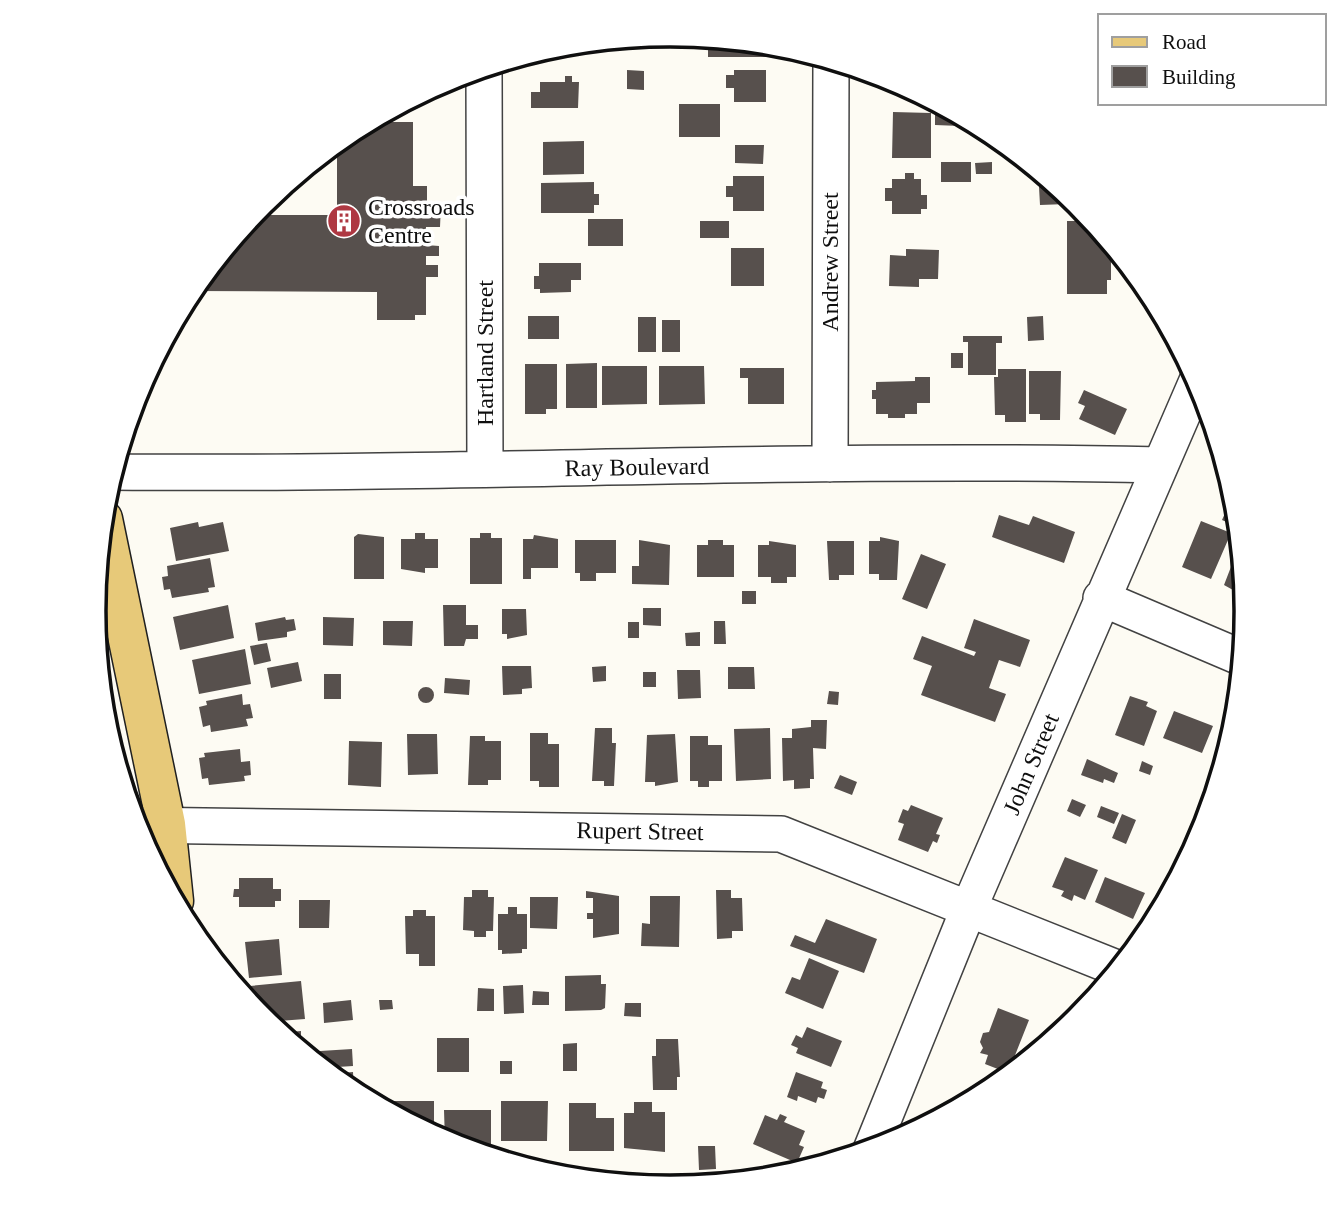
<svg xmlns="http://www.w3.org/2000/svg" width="1340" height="1223" font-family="Georgia,serif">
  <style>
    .building { fill: #57504d }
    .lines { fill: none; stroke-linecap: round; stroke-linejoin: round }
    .minor-casing { stroke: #424242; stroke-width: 38 }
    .major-casing { stroke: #202020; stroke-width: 41 }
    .minor { stroke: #fff; stroke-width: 35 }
    .major { stroke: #e7c979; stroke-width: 38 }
    .labels { text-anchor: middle; stroke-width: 7; stroke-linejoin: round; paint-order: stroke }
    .poi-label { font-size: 24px; fill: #0f0f0f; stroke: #fff; text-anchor: start }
    .street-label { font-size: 24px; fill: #0f0f0f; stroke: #fff }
    .rim { fill: none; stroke: #0f0f0f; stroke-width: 3.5 }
  </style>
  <rect width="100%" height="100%" fill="#fdfbf3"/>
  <path class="building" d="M708 39 767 45V57H708Z
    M607 41V49H549L558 46Z
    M627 70 644 71V90L627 89Z
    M734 70H766V102H734V88H726V75H734Z
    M565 76H572V82H579L578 108H531V92H540V82H565Z
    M935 103 960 116V126L935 125Z
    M679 104H720V137H679Z
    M893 112 931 113V158H892Z
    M376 118H380V122H413V186H427V204H441L440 227H426V245L439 246V256H426V265H438V277H426V315H415V320H377V292L191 291 253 215H337V142Z
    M584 141V174L543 175V142Z
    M735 145H764L763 164 735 163Z
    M941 162H971V182H941Z
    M992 162V174H976L975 163Z
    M905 173H914V179H921V195H927V209H921V214H892V201H885V188H892V179H905Z
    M733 176H764V211H733V197H726V186H733Z
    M594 182V194H599V205H594V213H541V183Z
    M1056 186 1067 195V204L1040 205 1039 187Z
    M588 219H623V246H588Z
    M700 221H729V238H700Z
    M1067 221H1092L1107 239V247H1111V280H1107V294H1067Z
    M731 248H764V286H731Z
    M906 249 939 250 938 279H919V287L889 286 890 255 906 256Z
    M539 263H581V280H571V292L540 293V289H534V276H539Z
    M528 316H559V339H528Z
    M1043 316 1044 340 1028 341 1027 317Z
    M638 317H656V352H638Z
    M662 320H680V352H662Z
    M963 336H1002V343H996V375H968V342H963Z
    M951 353H963V368H951Z
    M597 363V408H566V364Z
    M525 364H557V409H546V414H525Z
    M602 366H647V404L602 405Z
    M659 366H704L705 404 659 405Z
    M740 368H784V404H748V378H740Z
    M998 369H1026V422H1005V415H995L994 377H998Z
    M1029 371H1061L1060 420H1040V414H1029Z
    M915 377H930V403H917V414H905V418H888V414H876V399H872V390H876V382L915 381Z
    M1084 390 1127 409 1115 435 1079 419 1085 406 1078 403Z
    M1226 511 1237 515 1236 526 1222 520Z
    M999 515 1029 525 1033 516 1075 532 1064 563 992 537Z
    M1201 521 1231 533 1211 579 1182 567Z
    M198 522 199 527 223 522 229 551 176 561 170 528Z
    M415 533H425V539H438V568H425V573L401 569V539H415Z
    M480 533H491V538H502V584H470V538H480Z
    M358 534 384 537V579H354V537Z
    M534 535 558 539V568H531V579H523V539H533Z
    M880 537 899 541 897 580H879V574H869V541H880Z
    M575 540H616V573H596V581H580V573H575Z
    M639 540 670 545 669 585 632 584V566H639Z
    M708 540H723V545H734V577H697V545H708Z
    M769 541 796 545V577H787V583H771V577H758V545H769Z
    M827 541H854V575H839V580H829Z
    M921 554 946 564 927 609 902 599Z
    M210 558 215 587 208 588 209 592 172 598 170 589 164 590 162 577 168 576 167 566Z
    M1234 559 1242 562 1245 593 1242 595 1224 585Z
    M742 591H756V604H742Z
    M228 605 234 638 180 650 173 617Z
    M443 605H466V625H478V639H466L464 646H444Z
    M643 608H661V626L643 625Z
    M502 609H526L527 635 507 639V634H502Z
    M285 617 286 620 294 619 296 630 287 632V637L258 641 255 623Z
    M323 617 354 618 353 646 323 645Z
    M974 619 1030 640 1020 667 999 660 989 688 1006 694 995 722 921 695 932 666 913 659 922 636 974 656 976 652 964 648Z
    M383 621H413L412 646 383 645Z
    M714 621H725L726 644H714Z
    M628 622H639V638H628Z
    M700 632V646H686L685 633Z
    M267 643 271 661 254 665 250 646Z
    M245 649 251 684 199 694 192 660Z
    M298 662 302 681 271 688 267 668Z
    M502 666H531L532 688 522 689V694L503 695Z
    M606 666V681L593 682 592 667Z
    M728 667H754L755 689H728Z
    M677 670H700L701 698 678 699Z
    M643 672H656V687H643Z
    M324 674H341V699H324Z
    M445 678 470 680 469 695 444 693Z
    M418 695a8 8 0 1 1 16 0a8 8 0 1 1-16 0Z
    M829 691 839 692 838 705 827 704Z
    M242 694 243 705 250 704 253 718 246 719 248 726 211 732 210 725 203 727 199 707 207 705 206 701Z
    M1130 696 1148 702 1146 706 1157 711 1144 746 1115 735Z
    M1174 711 1213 726 1202 753 1163 738Z
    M811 720H827L826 749 813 748 814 779H810V788L794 789V780L783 781 782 738H792V729L811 727Z
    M595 728H612V743H616L614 786H604V781H592Z
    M770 728 771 779 736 781 734 729Z
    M530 733H548V744H559V787H539V781H530Z
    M407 734H437L438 774 408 775Z
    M675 734 678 782 655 786V782H645L647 735Z
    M470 736H485V741H501V780H488V785H468Z
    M690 736H708V745H722V781H709V787H698V781H690Z
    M1227 736 1231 737 1223 764 1216 761Z
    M349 741 382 742 381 787 348 785Z
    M240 749 241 762 250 761 251 775 244 776 245 781 209 785 208 778 202 779 199 758 205 757 204 753Z
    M1087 759 1118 773 1114 783 1104 779 1103 783 1081 775Z
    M1142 761 1153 766 1150 775 1139 771Z
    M840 775 857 782 852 795 834 788Z
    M1072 799 1086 805 1080 817 1067 811Z
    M911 805 943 818 936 834 940 835 937 843 933 841 928 852 898 840 904 824 898 822 903 809 908 811Z
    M1101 806 1119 813 1114 824 1097 817Z
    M1122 814 1136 820 1126 844 1112 838Z
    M1065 857 1098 870 1085 900 1074 895 1072 901 1061 896 1064 891 1052 887Z
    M1105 877 1145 893 1133 919 1095 902Z
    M239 878H273V889H281V901H275V907H239V897H233L234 889H239Z
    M472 890H488V897H494L493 931H486V937H474V931L463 930 464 897H472Z
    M716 890H731V898H742L743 931H732V938L717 939Z
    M586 891 619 896V934L593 938V919H587V913H593V898H586Z
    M650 896H680L679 947 641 946 642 923 650 924Z
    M530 897H558L557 929 530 928Z
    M299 900H330L329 928H299Z
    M1159 900 1165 902 1152 927 1148 925Z
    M508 907H517V914H527V949H522V953L502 954V950H498V914H508Z
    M413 910H426V916H435V966H419V954H406L405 916H413Z
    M826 919 877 939 864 973 790 946 795 935 815 943Z
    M279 939 282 975 249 978 245 942Z
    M809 958 839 971 823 1009 785 993 792 977 800 980Z
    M601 975V984H606L605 1008 601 1010 565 1011V976Z
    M301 981 305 1019 266 1022 252 1006 250 986Z
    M523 985 524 1013 504 1014 503 986Z
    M478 988 494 989V1011H477Z
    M533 991 549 992V1005H532Z
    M351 1000 353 1020 324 1023 323 1003Z
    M379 1000H392L393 1009 380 1010Z
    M625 1003H641V1017L624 1016Z
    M998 1008 1029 1020 1008 1073 985 1064 988 1055 980 1053 983 1048 980 1042 983 1033 989 1032Z
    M807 1027 842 1041 831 1067 796 1053 798 1048 791 1045 796 1035 802 1038Z
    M301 1031V1036L296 1037 297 1047 279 1033Z
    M437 1038H469V1072H437Z
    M656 1039H678L680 1077H677V1090H653L652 1056H656Z
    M577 1043V1071H563V1044Z
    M352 1049 353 1066 322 1068 320 1051Z
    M500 1061H512V1074H500Z
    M353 1072 354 1093 329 1074Z
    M796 1072 823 1082 821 1088 827 1090 824 1099 818 1097 816 1103 798 1096 797 1101 787 1097Z
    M384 1101H434V1136L384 1109Z
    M501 1101H548L547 1141H501Z
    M634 1102H652V1112H665V1152L624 1148V1113H634Z
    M569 1103H596V1118H614V1151H569Z
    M444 1110H491V1150H469L445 1142Z
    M780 1114 787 1117 784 1122 805 1131 799 1145 804 1147 797 1163 753 1144 765 1115 777 1120Z
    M698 1146H715L716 1169 699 1170Z"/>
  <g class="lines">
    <g class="minor-casing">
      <path id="minor" d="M484 68 485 469
        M830 464 831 61
        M113 472C462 475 811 457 1160 465
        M1101 598 1242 658
        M135 825 781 834 1119 969
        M871 1150 969 908 1197 381"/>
    </g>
    <g class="major-casing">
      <path id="major" d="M103 519 166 824 174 901"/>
    </g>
    <use href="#minor" class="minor"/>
    <use href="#major" class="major"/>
  </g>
  <defs>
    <g id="building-disc" transform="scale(1.75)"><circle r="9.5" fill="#ae3842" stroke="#fff"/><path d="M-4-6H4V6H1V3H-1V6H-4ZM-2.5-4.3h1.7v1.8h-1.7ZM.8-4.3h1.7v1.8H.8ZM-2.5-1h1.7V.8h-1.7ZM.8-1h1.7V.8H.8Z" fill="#fff"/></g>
  </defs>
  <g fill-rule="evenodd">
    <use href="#building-disc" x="344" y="221"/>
  </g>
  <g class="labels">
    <g class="poi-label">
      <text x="368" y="215">Crossroads<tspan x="368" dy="28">Centre</tspan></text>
    </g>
    <g class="street-label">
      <text transform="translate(830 262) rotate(-90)" y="8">Andrew Street</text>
      <text transform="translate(485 353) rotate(-90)" y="8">Hartland Street</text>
      <text transform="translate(637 467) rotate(-1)" y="8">Ray Boulevard</text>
      <text transform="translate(1031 764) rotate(-67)" y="8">John Street</text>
      <text transform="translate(640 831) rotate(1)" y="8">Rupert Street</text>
    </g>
  </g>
  <path d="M0 0H1340V1223H0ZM106 611a564 564 0 1 1 1128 0a564 564 0 1 1-1128 0Z" fill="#fff" fill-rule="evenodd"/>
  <path class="rim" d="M106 611a564 564 0 1 1 1128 0a564 564 0 1 1-1128 0Z"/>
  <rect x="1098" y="14" width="228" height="91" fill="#ffffff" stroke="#9f9f9f" stroke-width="2"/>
  <rect x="1112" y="37" width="35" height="10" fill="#e7c979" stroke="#9f9f9f" stroke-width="2"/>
  <text x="1162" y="49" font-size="21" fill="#0f0f0f">Road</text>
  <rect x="1112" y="66" width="35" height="21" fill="#57504d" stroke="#9f9f9f" stroke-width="2"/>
  <text x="1162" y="84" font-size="21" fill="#0f0f0f">Building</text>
</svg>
